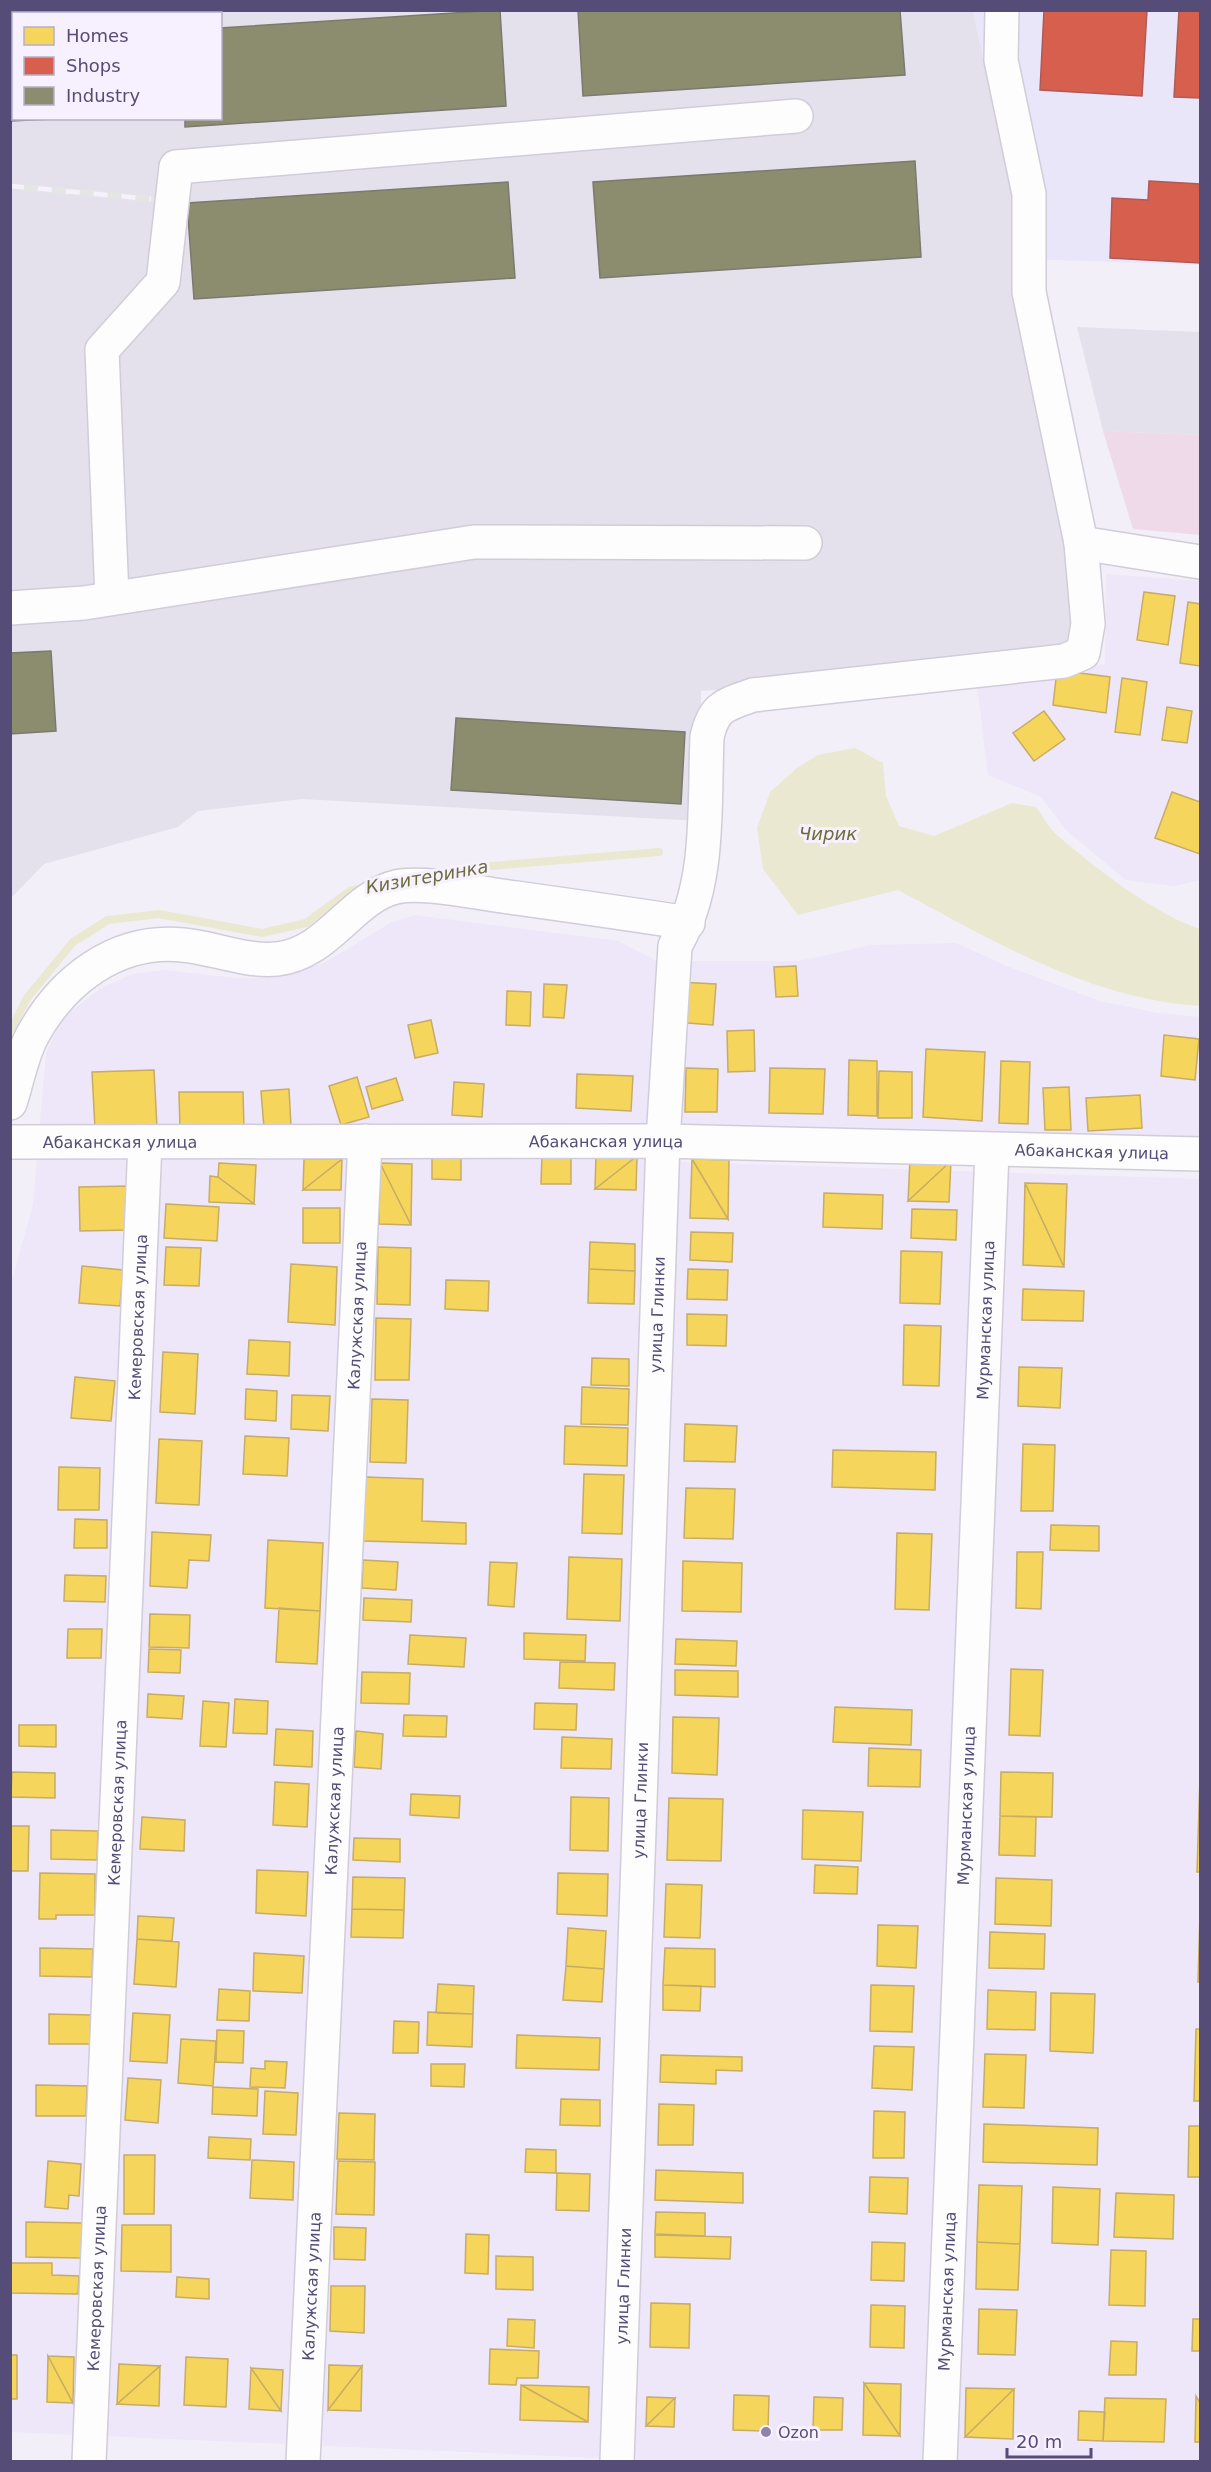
<svg xmlns="http://www.w3.org/2000/svg" width="1211" height="2472" font-family="'DejaVu Sans',sans-serif">
  <style>
    .residential { fill: #eee6f9 }
    .commercial { fill: #eae6fa }
    .industrial { fill: #e4e1ec; fill-rule: evenodd }
    .green { fill: #eedae9 }
    .water { fill: #eae8d0 }
    .homes { fill: #f6d55c; stroke: #c6ac64; stroke-width: 1.5 }
    .shops { fill: #d6604d; stroke: #af5a5a; stroke-width: 1.5 }
    .industry { fill: #8c8c6e; stroke: #7c7971; stroke-width: 1.5 }
    .lines { fill: none; stroke-linecap: round; stroke-linejoin: round }
    .stream { stroke: #eae8d0; stroke-width: 8 }
    .minor-casing { stroke: #d0cdd9; stroke-width: 36 }
    .minor { stroke: #fdfdfe; stroke-width: 33 }
    .rail-casing { stroke: #e3e6e5; stroke-width: 7 }
    .rail { stroke: #f7f1ff; stroke-width: 4.5; stroke-dasharray: 14; stroke-linecap: butt }
    .poi-dot { fill: #8c86a4; stroke: #f7f1ff; stroke-width: 2 }
    .labels { text-anchor: middle; stroke-width: 6; stroke-linejoin: round; paint-order: stroke }
    .street-label { font-size: 16px; fill: #554d77; stroke: #f7f1ff }
    .poi-label { font-size: 16px; fill: #554d77; stroke: #f7f1ff; text-anchor: start }
    .water-label { font-size: 18px; font-style: italic; fill: #6d6d3b; stroke: #f7f1ff }
  </style>
  <rect width="100%" height="100%" fill="#f3eff8"/>
  <path class="residential" d="M1106 574 1200 581V880L1174 886 1126 880 1067 831 1041 797 988 775 977 686 1105 664Z
    M415 915 618 941 661 963 657 1161 1200 1179V2461H668L11 2432 10 1287 33 1205 46 1053 63 1017 101 988 133 974 165 970 236 978 280 977 324 963 392 922Z
    M956 943 1009 967 1100 1001 1158 1013 1200 1017V1148L677 1131 685 961H799L872 945Z"/>
  <path class="commercial" d="M973 11H1200V265L1026 259Z"/>
  <path class="industrial" d="M11 11H973L1026 259 1097 630 1050 664 701 691 700 821 302 799 198 811 178 827 44 864 11 898ZM14 14H220V118H14Z
    M1077 327 1200 332V435L1103 431Z"/>
  <path class="green" d="M1103 431 1200 435V535L1133 529Z"/>
  <path class="water" d="M855 748 883 763 886 796 899 826 934 836 1012 803 1036 807C1043 816 1049 829 1058 836 1092 866 1158 916 1200 929V1006C1088 998 995 942 898 890L798 915 763 869 757 828 770 792 797 768 818 755Z"/>
  <path class="homes" d="M1144 592 1175 596 1168 645 1137 640Z
    M1188 602 1200 604V666L1180 663Z
    M1057 670 1110 677 1106 713 1053 705Z
    M1122 678 1147 682 1140 735 1115 732Z
    M1167 707 1192 711 1187 743 1162 740Z
    M1044 711 1065 739 1034 761 1013 733Z
    M1172 792 1200 802V854L1155 838Z
    M796 966 798 996 776 997 774 967Z
    M678 982 716 984 713 1025 675 1022Z
    M544 984 567 985 564 1018 543 1017Z
    M507 991 531 992 530 1026 506 1025Z
    M431 1020 438 1053 415 1058 408 1025Z
    M754 1030 755 1071 728 1072 727 1031Z
    M1164 1035 1199 1039 1195 1080 1161 1076Z
    M926 1049 985 1052 982 1121 923 1117Z
    M849 1060 877 1061V1116L848 1115Z
    M1001 1061 1030 1062 1028 1124 999 1123Z
    M686 1068 718 1069 717 1112H685Z
    M770 1068 825 1069 823 1114 769 1113Z
    M154 1070 157 1127 95 1129 92 1072Z
    M879 1071 912 1072V1118H878Z
    M577 1074 633 1076 631 1111 576 1108Z
    M357 1077 369 1117 341 1125 329 1086Z
    M396 1078 403 1100 372 1109 366 1087Z
    M454 1082 484 1084 482 1117 452 1115Z
    M1069 1087 1071 1130H1045L1043 1088Z
    M289 1089 291 1126 264 1128 261 1091Z
    M179 1092H243L244 1129 180 1130Z
    M1140 1095 1142 1128 1088 1131 1086 1098Z
    M542 1154 571 1155V1184H541Z
    M432 1155 461 1156V1180L432 1179Z
    M596 1155 637 1156 595 1189Z
    M637 1156 636 1190 595 1189Z
    M304 1159H342L303 1190Z
    M342 1159 341 1190H303Z
    M692 1159 729 1160 728 1219Z
    M692 1159 728 1219 690 1218Z
    M910 1159 951 1161 908 1201Z
    M951 1161 949 1202 908 1201Z
    M219 1163 256 1165 254 1204 218 1177Z
    M380 1163 412 1164 411 1225Z
    M380 1163 411 1225 379 1224Z
    M210 1176 218 1177 254 1204 209 1202Z
    M1025 1183 1067 1184 1064 1267Z
    M1025 1183 1064 1267 1023 1265Z
    M129 1186V1230L80 1231 79 1187Z
    M824 1193 883 1195 882 1229 823 1227Z
    M166 1204 219 1207 217 1241 164 1238Z
    M303 1208H340V1243H303Z
    M912 1209 957 1210 956 1240 911 1238Z
    M691 1232 733 1233 732 1262 690 1260Z
    M590 1242 635 1244V1271L589 1269Z
    M166 1247 201 1248 199 1286 164 1285Z
    M378 1247 411 1248 410 1305 377 1304Z
    M901 1251 942 1252 940 1304 900 1303Z
    M291 1264 337 1267 335 1325 288 1322Z
    M82 1266 123 1270 120 1306 79 1303Z
    M589 1269 635 1271 634 1304 588 1303Z
    M688 1269 728 1270 727 1300 687 1299Z
    M446 1280 489 1281 488 1311 445 1309Z
    M1023 1289 1084 1291 1083 1321 1022 1320Z
    M687 1314 727 1315 726 1346 687 1345Z
    M376 1318 411 1319 409 1380H375Z
    M904 1325 941 1326 939 1386 903 1385Z
    M249 1340 290 1342 289 1376 247 1374Z
    M163 1352 198 1354 195 1414 160 1412Z
    M592 1358 629 1359V1386L591 1385Z
    M1019 1367 1062 1368 1060 1408 1018 1406Z
    M75 1377 115 1381 111 1421 71 1418Z
    M582 1387 629 1389 628 1425 581 1424Z
    M246 1389 277 1391 276 1421 245 1419Z
    M292 1395 330 1396 328 1431 291 1429Z
    M372 1399 408 1400 406 1463 370 1462Z
    M685 1424 737 1426 735 1462 684 1461Z
    M565 1426 628 1428 627 1466 564 1464Z
    M245 1436 289 1438 287 1476 243 1474Z
    M159 1439 202 1441 199 1505 156 1503Z
    M1023 1444 1055 1445 1053 1511H1021Z
    M833 1450 936 1452 935 1490 832 1487Z
    M59 1467 100 1468 99 1510H58Z
    M584 1474 624 1475 622 1534 582 1533Z
    M365 1477 423 1479 422 1521 466 1523V1544L363 1541Z
    M686 1488 735 1489 733 1539 684 1538Z
    M75 1519 107 1520V1548H74Z
    M1051 1525 1099 1526V1551L1050 1550Z
    M152 1532 211 1535 209 1561 189 1560 187 1588 150 1586Z
    M897 1533 932 1534 929 1610 895 1609Z
    M268 1540 323 1543 320 1611 265 1608Z
    M1017 1552H1043L1041 1609 1016 1608Z
    M569 1557 622 1559 620 1621 567 1619Z
    M363 1560 398 1562 396 1590 362 1588Z
    M683 1561 742 1563 741 1612 682 1611Z
    M490 1562 517 1563 514 1607 488 1605Z
    M65 1575 106 1576 105 1602 64 1601Z
    M364 1598 412 1600 411 1622 363 1620Z
    M279 1608 320 1611 317 1664 276 1662Z
    M150 1614 190 1615 189 1648 149 1647Z
    M68 1629H102L101 1658H67Z
    M524 1633 586 1635 585 1661 524 1659Z
    M410 1635 466 1638 464 1667 408 1664Z
    M676 1639 737 1641 736 1666 675 1664Z
    M149 1649 181 1650 180 1673 148 1672Z
    M560 1662 615 1663 614 1690 559 1688Z
    M1011 1669 1043 1670 1040 1736 1009 1735Z
    M675 1670 738 1671V1697L675 1695Z
    M362 1672 410 1673 409 1704 361 1703Z
    M148 1694 184 1696 182 1719 147 1717Z
    M235 1699 268 1701 267 1734 233 1733Z
    M203 1701 229 1703 226 1747 200 1746Z
    M535 1703 577 1704 576 1730 534 1729Z
    M835 1707 912 1710 911 1745 833 1742Z
    M404 1715 447 1716 446 1737 403 1736Z
    M673 1717 719 1718 717 1775 672 1773Z
    M19 1725H56V1747L19 1746Z
    M276 1729 313 1731 312 1767 274 1765Z
    M356 1731 383 1734 381 1769 354 1767Z
    M562 1737 612 1739 611 1769 561 1768Z
    M869 1748 921 1750 920 1787 868 1786Z
    M12 1772 55 1773V1798L11 1797Z
    M1001 1772 1053 1773 1052 1817 1000 1816Z
    M1200 1777V1872H1197Z
    M275 1782 309 1784 307 1827 273 1825Z
    M411 1794 460 1796 459 1818 410 1815Z
    M571 1797 609 1798 608 1851 570 1850Z
    M669 1798 723 1799 721 1861 667 1860Z
    M803 1810 863 1812 861 1861 802 1859Z
    M1000 1816 1036 1817 1035 1856 999 1855Z
    M142 1817 185 1820 184 1851 140 1849Z
    M10 1826H29L28 1871H10Z
    M51 1830 98 1831 97 1860 51 1859Z
    M354 1838 400 1839V1862L353 1860Z
    M815 1865 858 1867 857 1894 814 1893Z
    M257 1870 308 1872 306 1916 256 1913Z
    M40 1873 95 1874V1915H56V1919H39Z
    M558 1873 608 1874 607 1916 557 1914Z
    M353 1877 405 1878 404 1910 352 1909Z
    M996 1878 1052 1880 1051 1926 995 1924Z
    M666 1884 702 1885 700 1938 664 1937Z
    M352 1909 404 1910 403 1938 351 1937Z
    M1200 1914V1982H1198Z
    M138 1916 174 1918 172 1941 137 1939Z
    M878 1925 918 1926 916 1968 877 1966Z
    M568 1928 606 1931 604 1969 566 1966Z
    M990 1932 1045 1934 1044 1969 989 1968Z
    M137 1939 179 1942 176 1987 134 1984Z
    M40 1948 93 1949 92 1977 40 1976Z
    M665 1948 715 1949V1987L663 1985Z
    M254 1953 304 1956 302 1993 253 1991Z
    M566 1966 604 1969 602 2002 563 2000Z
    M438 1984 474 1986 473 2014 436 2013Z
    M663 1985 701 1986 700 2011 663 2010Z
    M871 1985 914 1986 912 2032 870 2031Z
    M219 1989 250 1991 249 2021 217 2020Z
    M988 1990 1036 1992 1035 2030 987 2029Z
    M1051 1993 1095 1994 1093 2053 1050 2051Z
    M428 2012 473 2014 472 2047 427 2045Z
    M133 2013 170 2015 167 2063 130 2061Z
    M49 2014 91 2015 90 2044H49Z
    M394 2021 419 2022 418 2053H393Z
    M1196 2029H1200V2101H1194Z
    M217 2030 244 2031 243 2063 216 2062Z
    M517 2035 600 2038 599 2070 516 2068Z
    M181 2039 216 2041 213 2086 178 2083Z
    M874 2046 914 2047 912 2090 872 2088Z
    M985 2054 1026 2055 1024 2108 983 2107Z
    M661 2055 742 2057V2071L716 2070V2084L660 2082Z
    M265 2061 287 2062 285 2088 250 2087 251 2068 265 2069Z
    M431 2064H465L464 2087 431 2086Z
    M128 2078 161 2080 158 2123 125 2120Z
    M36 2085 87 2086 86 2116H36Z
    M213 2087 258 2089 257 2116 212 2114Z
    M265 2091 298 2093 296 2135 263 2134Z
    M561 2099 600 2100V2126L560 2125Z
    M659 2104 694 2105 693 2145H658Z
    M874 2111 905 2112 904 2158H873Z
    M339 2113 375 2114 374 2160 337 2159Z
    M984 2124 1098 2128 1097 2165 983 2162Z
    M1189 2126H1200V2177H1188Z
    M209 2137 251 2139 250 2160 208 2158Z
    M526 2149 556 2150V2173L525 2172Z
    M124 2155H155L154 2214H124Z
    M252 2160 294 2162 293 2200 250 2198Z
    M48 2161 81 2164 79 2196 69 2195 68 2209 45 2207Z
    M338 2161 375 2162 374 2215 336 2214Z
    M656 2170 743 2173V2203L655 2200Z
    M557 2173 590 2174 589 2211 556 2210Z
    M870 2177 908 2178 907 2214 869 2212Z
    M979 2185 1022 2186 1020 2244 977 2242Z
    M1053 2187 1100 2189 1098 2245 1052 2243Z
    M1116 2193 1174 2195 1173 2239 1114 2237Z
    M656 2212 705 2213V2236L655 2234Z
    M26 2222 82 2223 81 2258 26 2257Z
    M122 2225H171V2272L121 2271Z
    M334 2227 366 2228 365 2260 334 2259Z
    M466 2234 489 2235 488 2274 465 2273Z
    M655 2235 731 2237 730 2259 655 2257Z
    M872 2242 905 2243 904 2281 871 2280Z
    M977 2242 1020 2244 1018 2290 976 2289Z
    M1111 2250 1146 2251 1145 2306 1109 2305Z
    M496 2256 533 2257V2290L496 2289Z
    M10 2263H52V2275L79 2276 78 2294 10 2293Z
    M177 2277 209 2279V2299L176 2297Z
    M331 2286H365L364 2333 330 2331Z
    M651 2303 690 2304 689 2348 650 2347Z
    M871 2305 905 2306 904 2348 870 2347Z
    M979 2309 1017 2310 1015 2355 978 2354Z
    M508 2319 535 2320 534 2348 507 2346Z
    M1193 2319H1200V2351H1192Z
    M1111 2341 1137 2342 1136 2375H1109Z
    M490 2349 539 2351 538 2378H517L516 2385 489 2384Z
    M10 2355H17V2399H10Z
    M48 2356 74 2357 73 2403Z
    M48 2356 73 2403 47 2402Z
    M186 2357 228 2359 226 2407 184 2405Z
    M119 2364 160 2366 117 2404Z
    M329 2365 362 2366 328 2410Z
    M160 2366 159 2406 117 2404Z
    M362 2366 361 2411 328 2410Z
    M251 2368 283 2370 281 2411Z
    M251 2368 281 2411 249 2409Z
    M864 2383 901 2384 900 2436Z
    M864 2383 900 2436 863 2435Z
    M521 2385 589 2387 588 2422Z
    M521 2385 588 2422 520 2420Z
    M966 2388 1014 2389 965 2437Z
    M1014 2389 1013 2439 965 2437Z
    M734 2395 769 2396 768 2431 733 2430Z
    M1196 2396 1200 2403V2442H1195Z
    M647 2397 675 2398 646 2426Z
    M814 2397 843 2398 842 2430H813Z
    M675 2398 674 2427 646 2426Z
    M1105 2398 1166 2399 1164 2442 1103 2441Z
    M1079 2411 1105 2412 1103 2441 1078 2440Z"/>
  <path class="shops" d="M1044 10H1147L1142 96 1040 90Z
    M1179 10H1200V98L1174 97Z
    M1149 181 1200 184V263L1110 258 1112 198 1148 200Z"/>
  <path class="industry" d="M500 10 506 106 185 127V118H220V28Z
    M578 10H900L905 75 583 96Z
    M10 41H14V118L54 119 10 121Z
    M915 161 921 257 600 278 593 182Z
    M508 182 515 278 194 299 187 203Z
    M51 651 56 731 10 734V653Z
    M456 718 685 732 681 804 451 790Z"/>
  <g class="lines">
    <path class="stream" d="M441 874 479 867 659 852
      M10 1031 27 998 73 942 108 920 159 914 262 933 306 923 350 891 364 888"/>
    <g class="minor-casing">
      <g id="minor">
        <path d="M1081 543 1200 562"/>
        <path d="M112 598 102 350 163 282 176 167 796 116"/>
        <path d="M10 608 84 603 474 542 805 543"/>
        <path d="M10 1103C17 1082 21 1058 31 1038 61 981 116 938 183 945 215 948 245 962 277 959 328 954 352 897 396 887 419 881 470 891 495 895 559 904 624 913 688 923"/>
        <path id="s1" d="M10 1142 663 1141 1200 1154"/>
        <path id="s2" d="M89 2462 145 1142"/>
        <path id="s3" d="M303 2462 365 1141"/>
        <path id="s4" d="M617 2462 663 1141 675 946C711 884 704 807 707 737 714 706 725 705 753 695L1064 661 1083 653 1088 624 1081 543 1029 292V194L1001 60 1002 10"/>
        <path id="s5" d="M940 2462 992 1151"/>
      </g>
    </g>
    <use href="#minor" class="minor"/>
    <g class="rail-casing">
      <path id="rail" d="M10 186 151 199"/>
    </g>
    <use href="#rail" class="rail"/>
  </g>
  <circle class="poi-dot" cx="766" cy="2432" r="6"/>
  <g class="labels">
    <g class="street-label">
      <text dy="6" stroke="none"><textPath href="#s1" startOffset="110">Абаканская улица</textPath></text>
      <text dy="6" stroke="none"><textPath href="#s1" startOffset="596">Абаканская улица</textPath></text>
      <text dy="6" stroke="none"><textPath href="#s1" startOffset="1082">Абаканская улица</textPath></text>
      <text dy="6" stroke="none"><textPath href="#s2" startOffset="1146">Кемеровская улица</textPath></text>
      <text dy="6" stroke="none"><textPath href="#s3" startOffset="1148">Калужская улица</textPath></text>
      <text dy="6" stroke="none"><textPath href="#s4" startOffset="1148">улица Глинки</textPath></text>
      <text dy="6" stroke="none"><textPath href="#s5" startOffset="1143">Мурманская улица</textPath></text>
      <text dy="6" stroke="none"><textPath href="#s3" startOffset="662">Калужская улица</textPath></text>
      <text dy="6" stroke="none"><textPath href="#s4" startOffset="662">улица Глинки</textPath></text>
      <text dy="6" stroke="none"><textPath href="#s2" startOffset="660">Кемеровская улица</textPath></text>
      <text dy="6" stroke="none"><textPath href="#s5" startOffset="657">Мурманская улица</textPath></text>
      <text dy="6" stroke="none"><textPath href="#s2" startOffset="174">Кемеровская улица</textPath></text>
      <text dy="6" stroke="none"><textPath href="#s3" startOffset="176">Калужская улица</textPath></text>
      <text dy="6" stroke="none"><textPath href="#s4" startOffset="176">улица Глинки</textPath></text>
      <text dy="6" stroke="none"><textPath href="#s5" startOffset="171">Мурманская улица</textPath></text>
    </g>
    <g class="poi-label">
      <text x="778" y="2438">Ozon</text>
    </g>
    <g class="water-label">
      <text x="828" y="840">Чирик</text>
      <text transform="translate(427 877) rotate(-10)" y="6">Кизитеринка</text>
    </g>
  </g>
  <rect width="1211" height="2472" fill="none" stroke="#554d77" stroke-width="24"/>
  <rect x="12" y="12" width="210" height="108" fill="#f7f1ff" stroke="#b6afc9" stroke-width="1.5"/>
  <rect x="24" y="27" width="30" height="18" fill="#f6d55c" stroke="#b6afc9" stroke-width="1.5"/>
  <text x="66" y="42" font-size="18" fill="#554d77">Homes</text>
  <rect x="24" y="57" width="30" height="18" fill="#d6604d" stroke="#b6afc9" stroke-width="1.5"/>
  <text x="66" y="72" font-size="18" fill="#554d77">Shops</text>
  <rect x="24" y="87" width="30" height="18" fill="#8c8c6e" stroke="#b6afc9" stroke-width="1.5"/>
  <text x="66" y="102" font-size="18" fill="#554d77">Industry</text>
  <path d="M1007 2448v9h84v-9" fill="none" stroke="#554d77" stroke-width="3"/>
  <text x="1016" y="2448" font-size="18" fill="#554d77" stroke="#f7f1ff" stroke-width="4.5" paint-order="stroke">20 m</text>
</svg>
